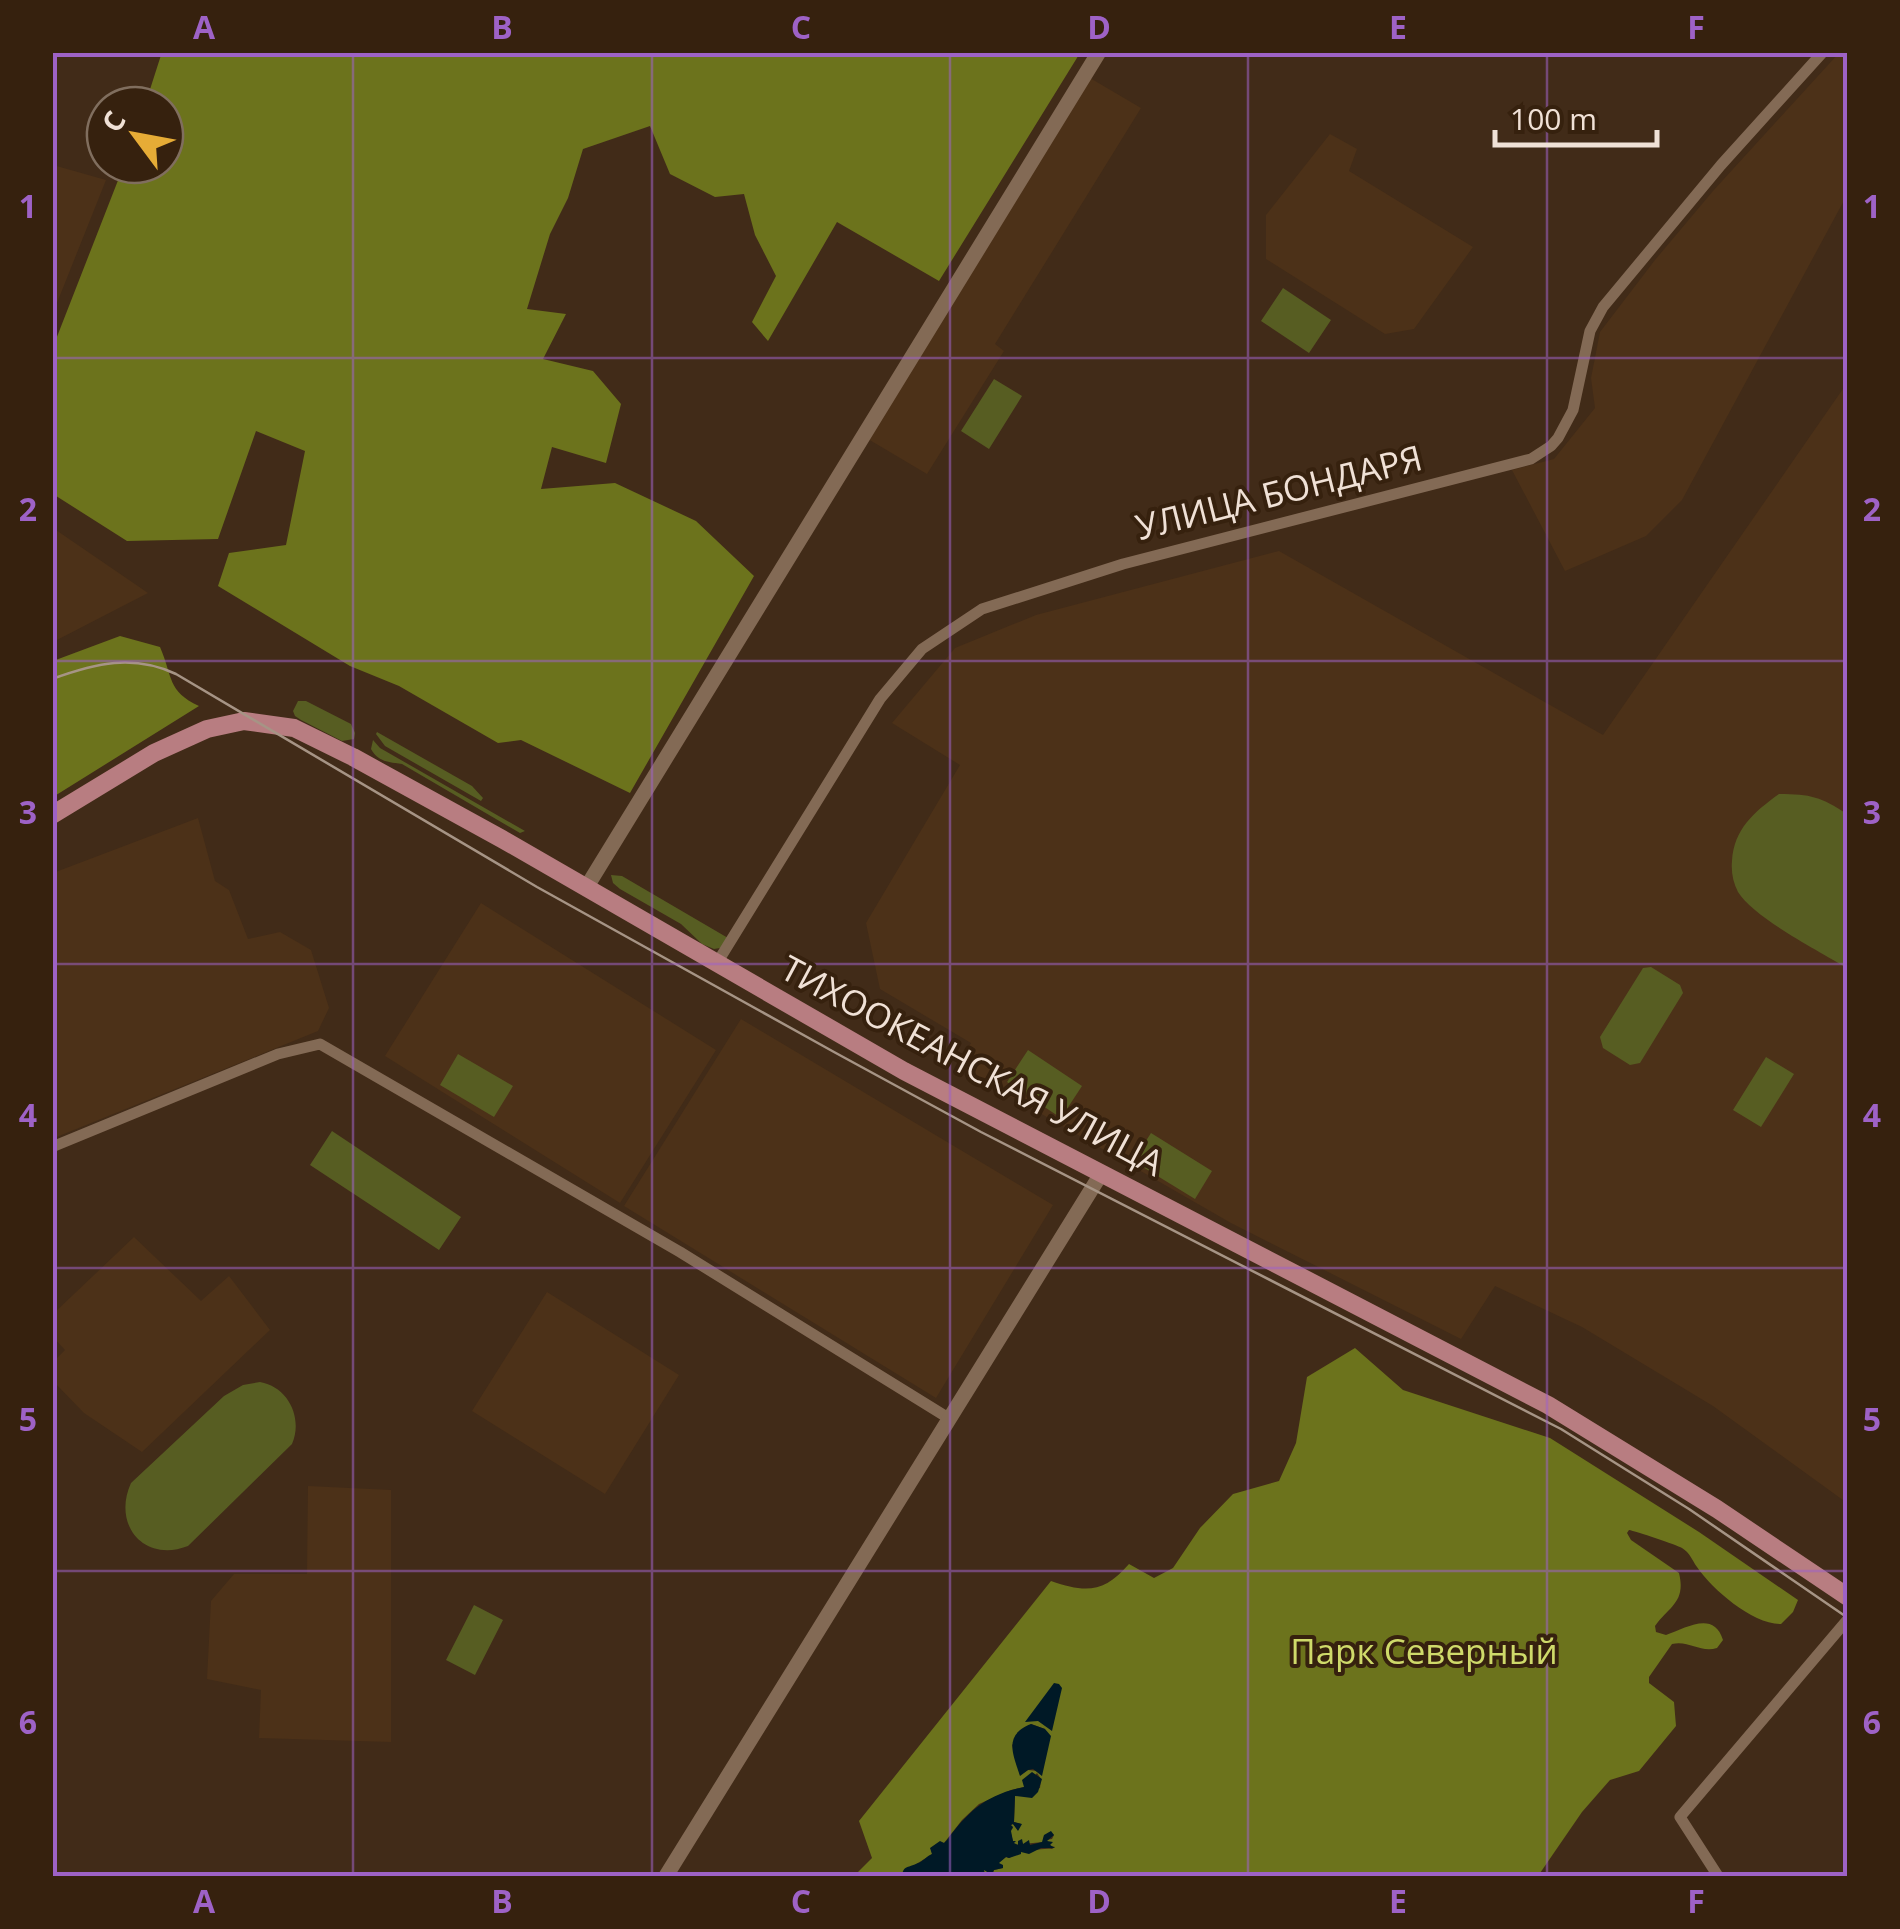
<svg xmlns="http://www.w3.org/2000/svg" width="1900" height="1929" font-family="'Open Sans',sans-serif">
  <style>
    .built { fill: #4c3118 }
    .green { fill: #575d22 }
    .forest { fill: #6c731c; fill-rule: evenodd }
    .water { fill: #001926 }
    .lines { fill: none; stroke-linecap: round; stroke-linejoin: round }
    .minor { stroke: #836a55; stroke-width: 11 }
    .secondary { stroke: #836a55; stroke-width: 15 }
    .primary { stroke: #b87d81; stroke-width: 18 }
    .tram { stroke: #a69485; stroke-width: 2.5 }
    .grid { fill: none; stroke: #9e62c6; stroke-width: 2.5; stroke-opacity: 0.55 }
    .labels { text-anchor: middle; stroke-width: 8; stroke-linejoin: round; paint-order: stroke }
    .street-label { font-size: 35px; fill: #f0e1d6; stroke: #36210e }
    .park-label { font-size: 35px; fill: #cfda6a; stroke: #36210e }
    .neatline { fill: none; stroke: #9e62c6; stroke-width: 4 }
    .grid-label { font-size: 32px; text-anchor: middle; font-weight: bold; fill: #9e62c6 }
  </style>
  <rect width="100%" height="100%" fill="#412b18"/>
  <path class="built" d="M1839 53H1847V195L1682 500 1646 536 1565 571 1512 470 1554 459 1595 408 1591 378 1600 332 1655 260 1713 191Z
    M1090 78 1141 108 995 344 1004 351 927 474 868 439Z
    M1330 134 1357 149 1349 171 1473 247 1414 329 1385 334 1266 259V215Z
    M53 165 106 180 53 313 52 165Z
    M1847 383V1503L1713 1406 1582 1327 1495 1286 1461 1339 1231 1223 958 1066 971 1043 880 989 866 923 960 765 892 723 955 648 1036 615 1279 551 1603 735Z
    M53 528 148 593 53 642Z
    M198 818 215 881 229 890 248 939 280 932 311 950 329 1008 318 1031 54 1138 53 873Z
    M481 903 716 1050 620 1203 385 1056Z
    M741 1019 1053 1205 936 1398 624 1206Z
    M134 1237 201 1301 229 1276 270 1330 142 1452 84 1413 52 1380 53 1362 65 1350 53 1337V1314Z
    M547 1292 679 1375 605 1494 472 1411Z
    M308 1486 391 1490V1742L259 1738 261 1690 207 1679 211 1601 234 1574H307Z"/>
  <path class="green" d="M1283 288 1331 320 1309 353 1261 321Z
    M994 379 1022 396 989 449 961 431Z
    M298 701H306L351 724 355 733 354 739 342 741 301 720 295 716 293 711Z
    M377 732 472 786 483 798 481 801 385 746 376 734Z
    M373 740 380 748 525 831 520 833 402 764C389 762 378 762 371 749Z
    M1779 794C1811 794 1821 797 1847 814V968C1819 951 1754 918 1738 892 1733 882 1731 872 1732 861 1734 829 1754 812 1779 794Z
    M611 875 622 876 728 938 720 948 714 949 702 944 681 924 620 889 613 883Z
    M1651 967 1680 985 1683 993 1640 1063 1630 1065 1603 1048 1600 1037 1643 968Z
    M1028 1050 1082 1086 1061 1118 1007 1082Z
    M458 1054 513 1086 494 1117 440 1085Z
    M1766 1057 1794 1074 1761 1127 1733 1110Z
    M332 1131 461 1217 439 1250 310 1165Z
    M1151 1133 1212 1171 1195 1199 1133 1161Z
    M260 1382C289 1387 303 1419 292 1444L188 1546C144 1563 112 1525 131 1483L224 1396 243 1385Z
    M474 1605 503 1620 475 1675 446 1660Z"/>
  <path class="forest" d="M162 52H1080V53L939 281 837 222 768 341 752 322 776 276 755 235 744 194 715 197 670 174 650 126 583 149 568 198 550 234 527 309 566 314 543 359 593 371 621 404 606 463 552 447 541 489 615 483 696 521 754 576 630 793 521 740 498 743 399 686 350 666 218 586 229 553 286 545 305 451 256 431 218 539 127 541 53 494V347L124 165H165V105H145Z
    M120 636 160 647C173 677 167 691 199 706L53 797V661Z
    M1355 1348 1403 1390 1550 1438 1699 1532 1798 1600 1793 1612 1781 1624C1752 1624 1713 1590 1697 1567 1692 1560 1690 1553 1682 1548 1677 1545 1635 1531 1629 1530L1627 1533 1631 1540 1679 1573C1686 1602 1670 1606 1655 1626L1656 1632 1666 1635C1686 1628 1714 1610 1723 1640L1717 1648C1700 1653 1689 1640 1672 1644L1649 1677V1683L1674 1702 1676 1726 1639 1771 1610 1780 1582 1812 1538 1876H983L982 1875 985 1874 982 1869 987 1870 988 1867 992 1874 994 1870 1003 1868 998 1863 1006 1857 1009 1858 1021 1852C1031 1852 1040 1848 1052 1849L1055 1847 1051 1846 1046 1840 1052 1839 1054 1835 1050 1832 1044 1836 1043 1842 1023 1844 1021 1840V1844L1014 1845 1010 1830 1013 1828 1010 1825 1013 1824 1018 1830 1021 1824 1014 1822 1015 1796 1040 1788 1041 1779 1037 1773 1024 1787 1011 1790 979 1804 962 1820 944 1843 940 1842 935 1847 931 1848 932 1854 901 1874 902 1876H854L872 1858 859 1821 1051 1581C1086 1593 1104 1593 1129 1564L1154 1578 1173 1568 1200 1528 1233 1494 1279 1481 1296 1443 1307 1377ZM1031 1724 1045 1729 1038 1771 1028 1770 1020 1775 1012 1745Z"/>
  <path class="water" d="M1054 1683 1059 1684 1062 1688 1052 1731 1038 1721 1025 1722Z
    M1031 1724 1045 1729 1051 1736 1042 1776 1033 1769 1028 1770 1020 1776C1013 1754 1003 1735 1031 1724Z
    M1032 1772 1042 1779 1038 1792 1032 1798 1015 1796 1014 1822 1022 1824 1018 1831 1013 1824 1011 1825 1013 1827 1011 1831 1013 1841H1016L1014 1843 1018 1845V1841L1022 1839 1023 1844 1029 1840 1030 1845 1042 1842 1044 1835 1051 1831 1054 1835 1047 1841 1053 1842 1050 1845 1055 1848H1041L1029 1854 1021 1852V1854L1009 1858 1006 1857 999 1863 1003 1865V1868L994 1870 992 1875 984 1870 985 1874 987 1873 988 1874H983V1876H902C903 1865 909 1868 918 1863 922 1862 927 1856 932 1854L930 1848 940 1841 944 1843 947 1840C968 1812 985 1795 1024 1787L1022 1780Z"/>
  <g class="lines">
    <path class="minor" d="M717 963 880 699 922 649 982 609 1123 564 1531 459 1551 446 1558 438 1573 410 1590 331 1603 307 1721 165 1823 52
      M52 1147 278 1054 320 1044 680 1252 950 1419
      M1718 1876 1680 1817 1848 1619"/>
    <path class="secondary" d="M586 888 1099 52
      M666 1876 1101 1174"/>
    <path class="primary" d="M52 815 154 753 207 729 244 721 294 728 353 757 502 839 904 1071 1548 1405 1717 1509 1848 1597"/>
    <path class="tram" d="M52 679C96 663 133 654 176 674L537 887 834 1052 981 1132 1561 1429 1689 1509 1848 1618"/>
  </g>
  <path class="grid" d="M353 52V1876M652 52V1876M950 52V1876M1248 52V1876M1547 52V1876M52 358H1848M52 661H1848M52 964H1848M52 1268H1848M52 1571H1848"/>
  <g class="labels">
    <g class="street-label">
      <text transform="translate(1279 493) rotate(-14)" y="12">УЛИЦА БОНДАРЯ</text>
      <text transform="translate(972 1066) rotate(28)" y="12">ТИХООКЕАНСКАЯ УЛИЦА</text>
    </g>
    <g class="park-label">
      <text x="1424" y="1664">Парк Северный</text>
    </g>
  </g>
  <rect width="1900" height="1929" fill="none" stroke="#36210e" stroke-width="110"/>
  <g transform="translate(135 135) rotate(302)"><circle r="48" fill="#36210e" stroke="#806e5e" stroke-width="2.5"/>
  <path d="M0-8L18 38L0 25L-18 38Z" fill="#e6ac36"/>
  <text y="-15" font-size="28" font-weight="bold" text-anchor="middle" fill="#f0e1d6">С</text>
  </g>
  <path d="M1495 130v15h162v-15" fill="none" stroke="#f0e1d6" stroke-width="5"/>
  <text x="1510" y="130" font-size="30" fill="#f0e1d6" stroke="#36210e" stroke-width="8" paint-order="stroke">100 m</text>
  <rect x="55" y="55" width="1790" height="1819" class="neatline"/>
  <g class="grid-label">
    <text x="204" y="39">A</text>
    <text x="502" y="39">B</text>
    <text x="801" y="39">C</text>
    <text x="1099" y="39">D</text>
    <text x="1398" y="39">E</text>
    <text x="1696" y="39">F</text>
    <text x="28" y="218">1</text>
    <text x="1872" y="218">1</text>
    <text x="28" y="521">2</text>
    <text x="1872" y="521">2</text>
    <text x="28" y="824">3</text>
    <text x="1872" y="824">3</text>
    <text x="28" y="1127">4</text>
    <text x="1872" y="1127">4</text>
    <text x="28" y="1431">5</text>
    <text x="1872" y="1431">5</text>
    <text x="28" y="1734">6</text>
    <text x="1872" y="1734">6</text>
    <text x="204" y="1913">A</text>
    <text x="502" y="1913">B</text>
    <text x="801" y="1913">C</text>
    <text x="1099" y="1913">D</text>
    <text x="1398" y="1913">E</text>
    <text x="1696" y="1913">F</text>
  </g>
</svg>
